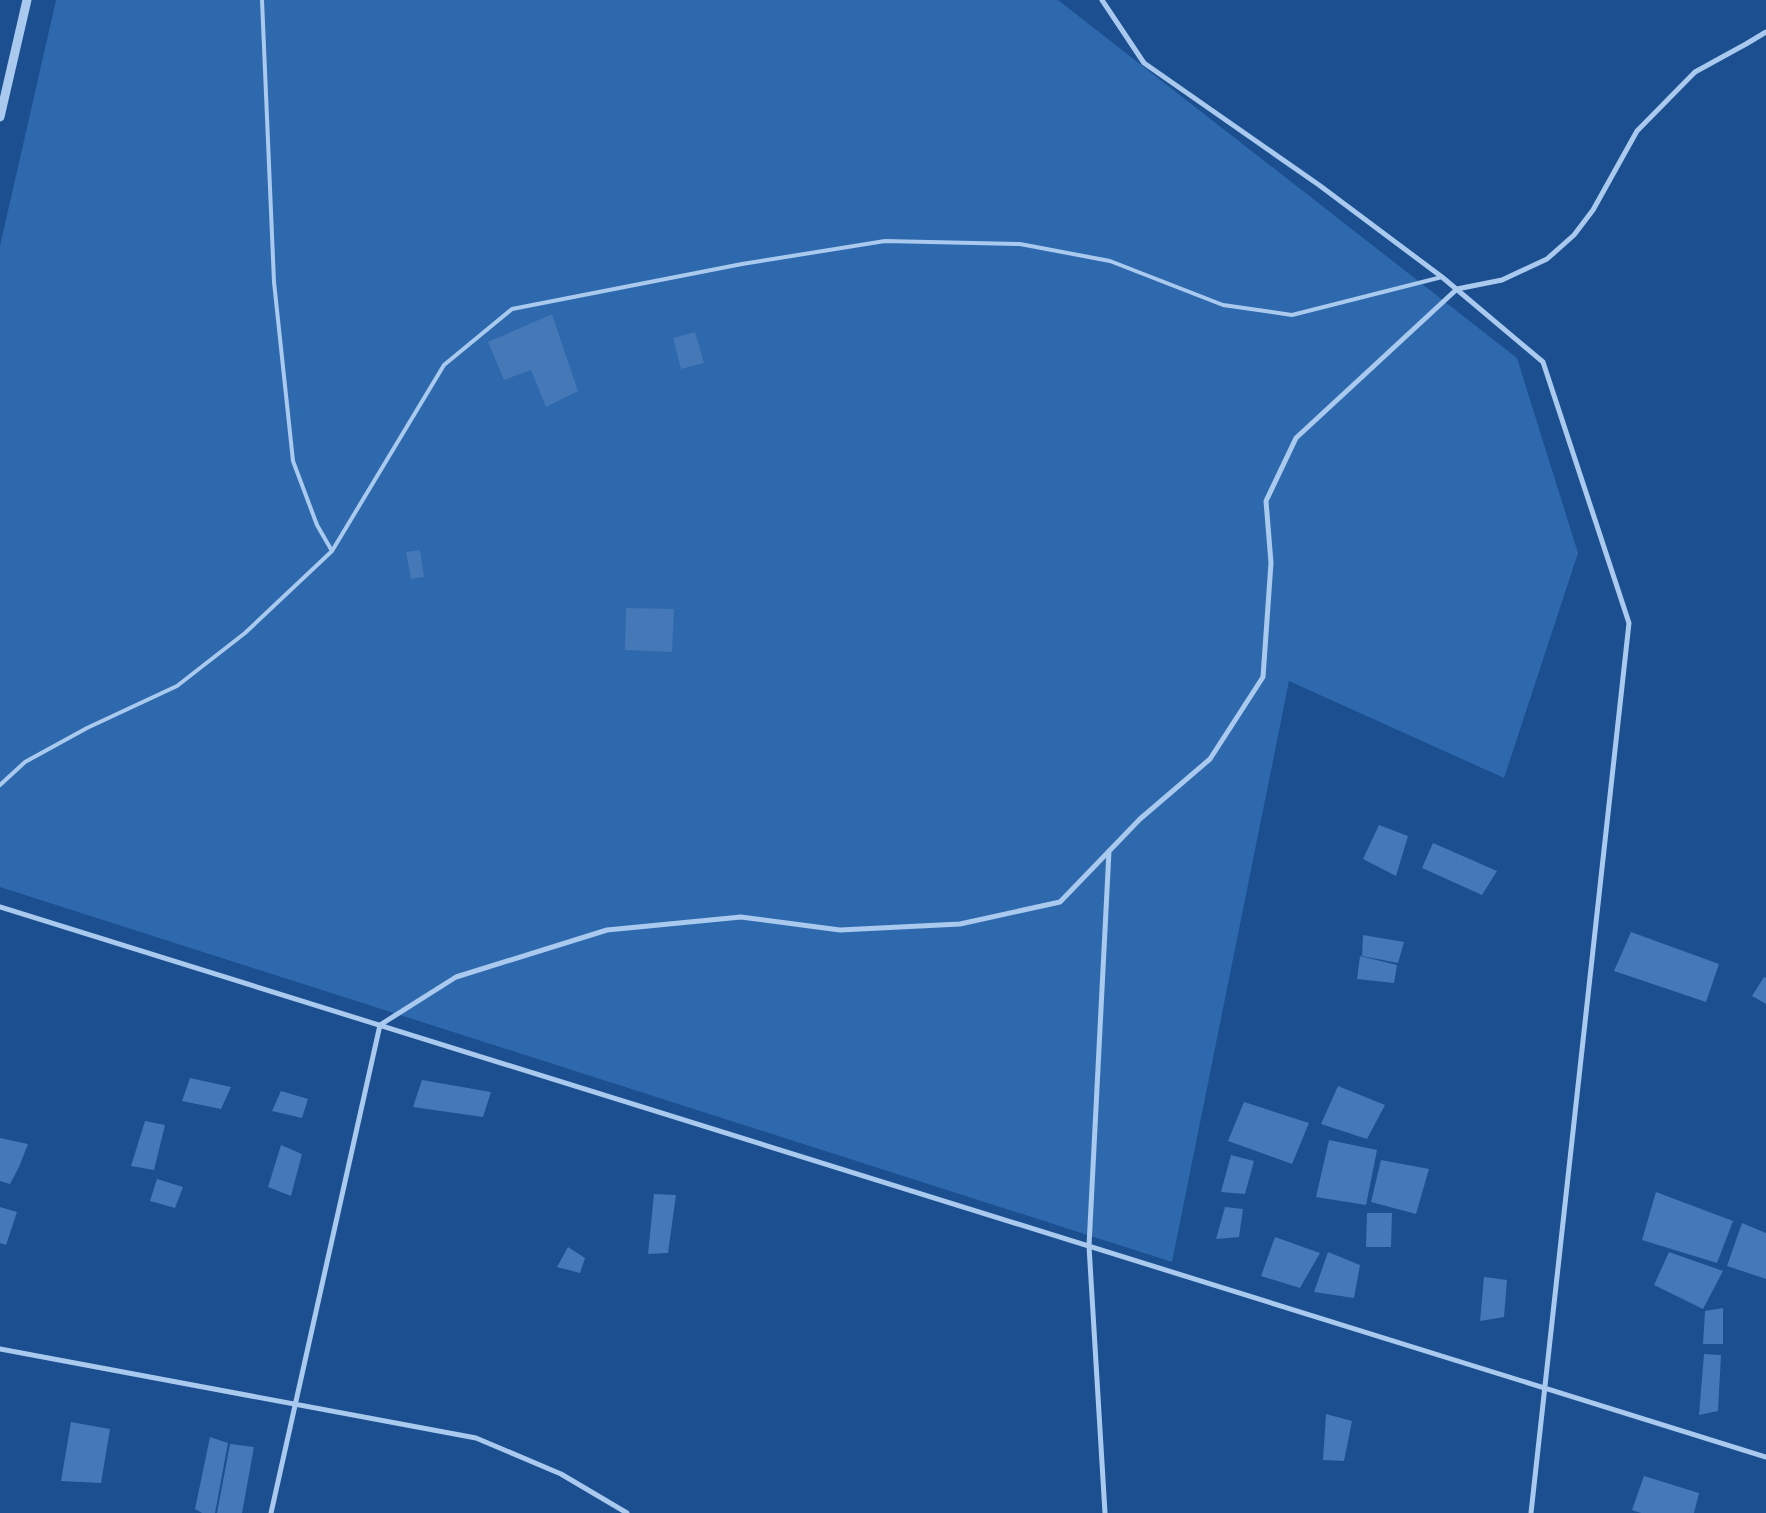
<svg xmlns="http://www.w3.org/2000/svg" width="1766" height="1513" font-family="Manrope,sans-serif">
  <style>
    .park { fill: #2e69ad }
    .building { fill: #4478b7 }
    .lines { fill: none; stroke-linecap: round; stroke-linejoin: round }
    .service { stroke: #a9c9ee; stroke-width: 4 }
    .minor { stroke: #a9c9ee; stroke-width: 5 }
    .tertiary { stroke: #a9c9ee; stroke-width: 9 }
  </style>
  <rect width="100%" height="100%" fill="#1b4f8f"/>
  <path class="park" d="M56 0H1058L1517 358 1578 553 1504 778 1289 681 1172 1262 0 887V246Z"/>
  <path class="building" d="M552 314 578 391 546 407 531 370 504 380 488 342Z
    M695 332 704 363 681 369 673 338Z
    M420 550 424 577 411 579 406 552Z
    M626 608 674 609 672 652 625 650Z
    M1379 825 1408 836 1396 876 1363 859Z
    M1433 843 1497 871 1482 895 1422 868Z
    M1631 932 1719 964 1706 1002 1614 971Z
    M1363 935 1404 942 1398 963 1362 956Z
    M1360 956 1397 965 1394 983 1357 979Z
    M1764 977 1766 978V1004L1752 996Z
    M190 1078 231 1087 221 1109 182 1101Z
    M422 1080 491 1092 483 1117 413 1107Z
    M1338 1086 1385 1105 1367 1139 1321 1124Z
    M281 1091 308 1099 302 1118 272 1111Z
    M1244 1102 1309 1123 1292 1164 1228 1141Z
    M145 1121 165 1125 154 1170 131 1166Z
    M0 1138 28 1144 19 1167 10 1184 0 1181Z
    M1329 1140 1377 1150 1366 1205 1316 1197Z
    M281 1145 302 1154 291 1196 268 1187Z
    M1231 1155 1254 1161 1245 1194 1221 1192Z
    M1381 1160 1429 1169 1416 1214 1371 1202Z
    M157 1179 183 1187 175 1208 150 1201Z
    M1656 1192 1733 1221 1717 1263 1642 1240Z
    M654 1194 676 1195 668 1253 648 1254Z
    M0 1207 17 1212 6 1245 0 1243Z
    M1225 1207 1243 1209 1239 1237 1216 1239Z
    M1367 1213H1392L1391 1247H1366Z
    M1742 1223 1766 1233V1279L1727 1266Z
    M1275 1237 1320 1253 1300 1288 1261 1276Z
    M568 1247 585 1258 580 1273 557 1267Z
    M1328 1252 1360 1265 1354 1298 1314 1292Z
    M1669 1252 1723 1271 1703 1309 1654 1285Z
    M1484 1277 1507 1280 1504 1317 1480 1321Z
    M1723 1308V1344H1703L1705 1311Z
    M1704 1354 1721 1355 1718 1411 1699 1415Z
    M1326 1414 1352 1421 1344 1461 1323 1460Z
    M71 1422 110 1429 101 1483 61 1481Z
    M210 1437 228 1443 215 1513H202L195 1509Z
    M230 1444 254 1447 242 1513H217Z
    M1644 1476 1699 1493 1694 1513H1641L1632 1510Z"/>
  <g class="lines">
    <path class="service" d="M262 0 274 282 293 461 317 525 332 551
      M0 785 25 762 87 728 177 686 245 633 332 551 444 365 512 309 742 264 885 241 1020 244 1110 261 1223 305 1292 315 1442 277"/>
    <path class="minor" d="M1102 0 1144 63 1319 185 1442 277 1543 362 1629 623 1531 1513
      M0 907 1766 1457
      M0 1349 476 1438 561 1474 627 1513
      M271 1513 380 1025 456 977 607 930 741 917 840 930 960 924 1060 902 1140 819 1210 759 1263 677 1271 563 1266 501 1296 438 1457 289 1502 280 1547 259 1574 235 1593 210 1637 131 1695 72 1746 44 1766 32
      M1105 1513 1089 1246 1109 851"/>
    <path class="tertiary" d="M0 117 27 0"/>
  </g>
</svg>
